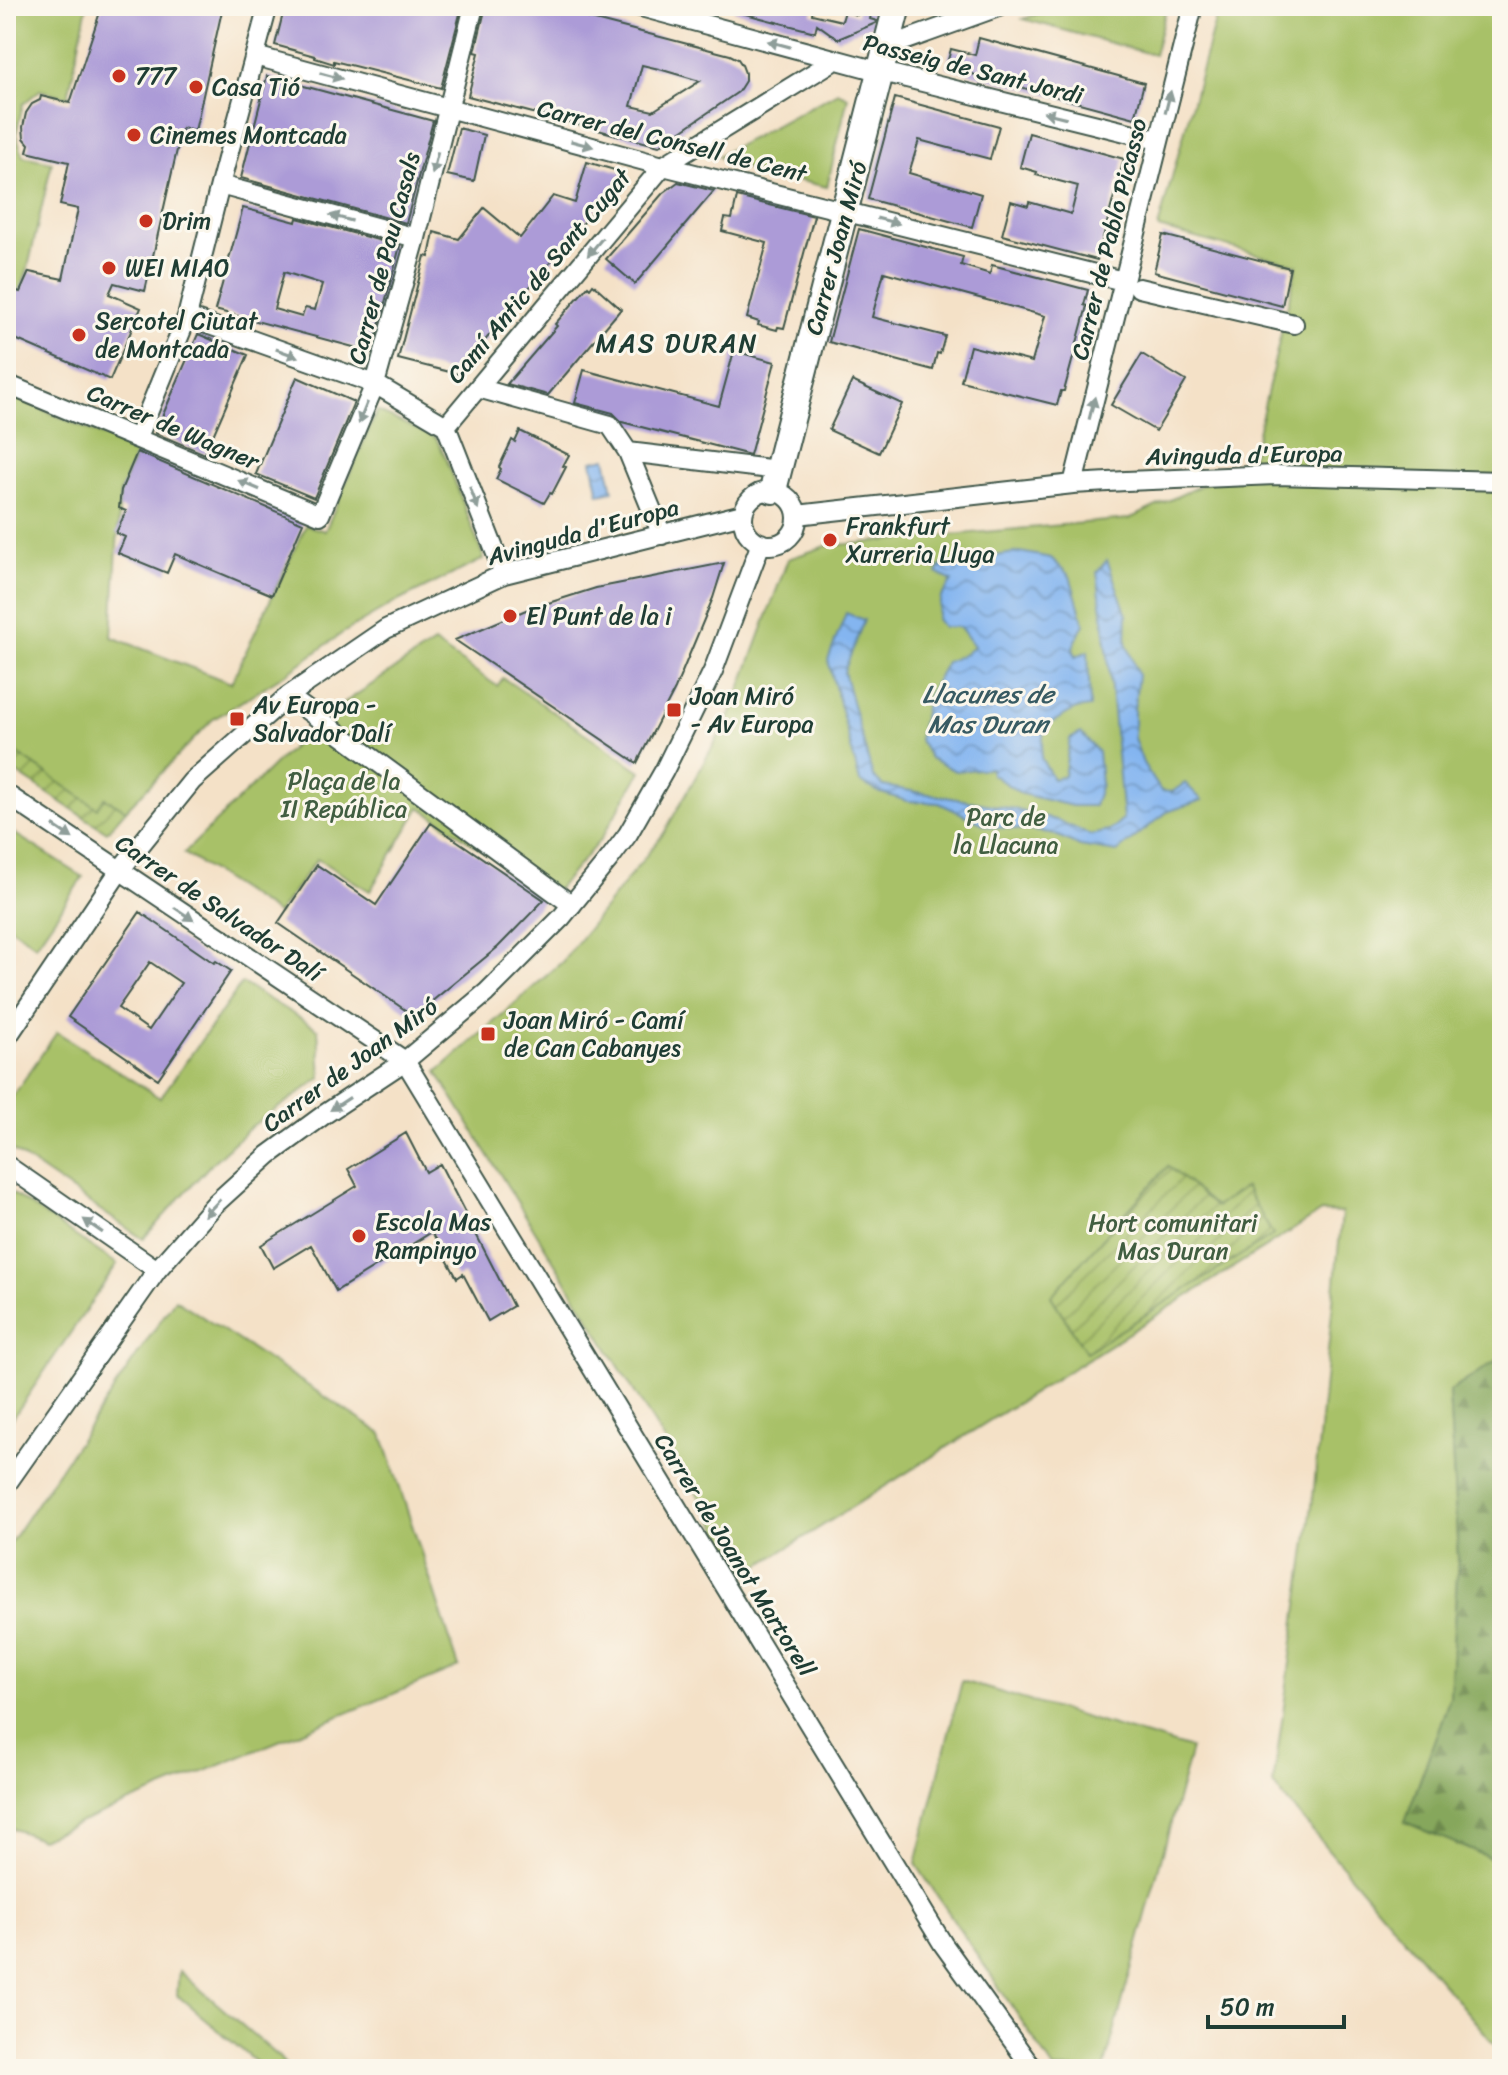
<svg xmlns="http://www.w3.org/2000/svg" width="1508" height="2075" font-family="Sriracha,sans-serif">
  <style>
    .green { fill: #a8c167; stroke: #647f4e; stroke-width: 2 }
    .forest { fill: url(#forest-firs); stroke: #527248; stroke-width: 2 }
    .garden { fill: url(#garden-furrows); stroke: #647f4e; stroke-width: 2 }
    .water { fill: url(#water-waves); stroke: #527992; stroke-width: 2 }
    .building { fill: #ac9bd7; fill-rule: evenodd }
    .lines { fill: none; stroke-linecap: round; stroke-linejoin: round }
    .street-casing { stroke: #3f564a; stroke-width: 22 }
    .secondary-casing { stroke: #3f564a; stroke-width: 30 }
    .street { stroke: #fff; stroke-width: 18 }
    .secondary { stroke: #fff; stroke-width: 26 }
    .oneway { fill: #8f9e9a }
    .poi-dot { fill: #c8321e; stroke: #fbf7ec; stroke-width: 3 }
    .labels { text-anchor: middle; stroke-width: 6; stroke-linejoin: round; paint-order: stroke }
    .street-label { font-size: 24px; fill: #1f3d34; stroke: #fbf7ec }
    .poi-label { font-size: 24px; fill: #1f3d34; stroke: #fbf7ec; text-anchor: start }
    .park-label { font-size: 24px; fill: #415e41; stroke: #fbf7ec }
    .neighbourhood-label { font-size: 26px; letter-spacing: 2px; fill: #1f3d34; stroke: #fbf7ec }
    .water-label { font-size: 26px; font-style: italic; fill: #385b63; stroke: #fbf7ec }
  </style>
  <defs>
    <pattern id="forest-firs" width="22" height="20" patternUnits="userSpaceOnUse" patternTransform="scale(2)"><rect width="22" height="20" fill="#86a75c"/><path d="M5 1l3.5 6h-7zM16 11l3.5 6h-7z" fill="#6d894d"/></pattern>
    <pattern id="garden-furrows" width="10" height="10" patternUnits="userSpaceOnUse" patternTransform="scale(2)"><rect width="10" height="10" fill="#a8c167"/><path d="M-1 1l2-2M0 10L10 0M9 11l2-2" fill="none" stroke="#889e56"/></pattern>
    <pattern id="water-waves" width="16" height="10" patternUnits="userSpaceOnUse" patternTransform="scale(2)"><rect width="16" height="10" fill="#84b5f0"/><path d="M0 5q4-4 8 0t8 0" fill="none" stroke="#6b94c3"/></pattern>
  </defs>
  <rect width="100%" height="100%" fill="#fbf7ec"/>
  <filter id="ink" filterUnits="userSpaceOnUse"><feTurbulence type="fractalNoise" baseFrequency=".0125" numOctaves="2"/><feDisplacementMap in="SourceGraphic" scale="16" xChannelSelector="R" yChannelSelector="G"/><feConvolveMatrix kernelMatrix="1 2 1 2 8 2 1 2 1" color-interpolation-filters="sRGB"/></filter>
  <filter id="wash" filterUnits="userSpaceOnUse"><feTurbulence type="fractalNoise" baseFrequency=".006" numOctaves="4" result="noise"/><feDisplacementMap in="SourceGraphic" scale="32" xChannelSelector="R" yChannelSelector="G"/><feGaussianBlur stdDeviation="1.8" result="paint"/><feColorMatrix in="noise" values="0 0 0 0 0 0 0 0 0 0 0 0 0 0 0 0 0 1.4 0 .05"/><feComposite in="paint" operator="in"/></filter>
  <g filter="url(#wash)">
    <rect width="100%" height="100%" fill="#f4e1c7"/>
    <path class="green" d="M6 6H87L68 97 40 90 23 104 16 134 23 156 52 162 27 272 19 291 13 288 8 300 6 299Z
      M1060 6H1167L1154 55 1023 19Z
      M1219 6H1502V1357L1449 1392 1458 1558 1450 1697 1405 1822 1502 1863V2053L1273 1785 1313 1498 1342 1213 1321 1212 744 1575 708 1511 437 1072 562 962 664 833 730 716 788 559 826 546 1129 519 1251 462 1297 265 1158 228Z
      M838 92 848 97 827 187 727 164 718 156Z
      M6 393 137 451 120 492 112 637 231 683 306 525 325 531 377 411 436 438 446 458 484 559 396 602 341 634 290 671 212 720 126 810 105 798 97 809 6 746Z
      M434 643 497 686 503 678 641 771 601 839 550 898 420 807 370 891 317 859 277 914 184 853 323 717Z
      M6 828 83 877 36 945 6 924Z
      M242 983 318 1029 321 1078 252 1126 211 1164 143 1239 6 1146V1106L57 1032 160 1098Z
      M6 1189 117 1264 6 1428Z
      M175 1299 382 1434 459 1667 40 1839 6 1826V1549Z
      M962 1681 1191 1749 1104 2069H1054L916 1864Z
      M179 1971 278 2056 289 2069H260L257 2063 177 1995Z"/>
    <path class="forest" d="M1502 1357V1863L1405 1822 1450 1697 1458 1558 1449 1392Z"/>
    <path class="garden" d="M6 746 97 808 105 798 126 810 107 832 6 766Z
      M1168 1166 1216 1207 1245 1187 1273 1235 1086 1352 1051 1296Z"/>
    <path class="water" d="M606 458 613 491 599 494 592 461Z
      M1020 552 1051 558 1070 576 1084 624 1073 647 1075 657 1088 651 1090 707 1076 709 1044 727 1041 758 1053 779 1064 776 1070 739 1081 733 1098 752 1101 784 1094 806H1072L1022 794 991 774V768L955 771 930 758 919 740 927 697 946 662 965 654 974 646 960 627H943L937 619 941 597 952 581 937 573 942 565Z
      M1107 560 1127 615 1126 642 1138 675 1134 710V738L1143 763 1161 791 1172 792 1185 783 1202 800 1167 812 1117 852 1080 846 1051 833 988 826 939 803 907 801 881 793 860 782 828 660 846 613 864 620 844 672 873 777 883 786 1014 809 1059 821 1090 835 1109 831 1123 819 1108 657 1097 572Z"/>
    <g id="blocks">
      <path class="building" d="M102 6H223L195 131 182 128 145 291 114 283 109 294 141 308 110 380 6 335V308L14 290 20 292 29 272 63 279 78 209 60 205 69 162 27 152 29 144 24 138 23 127 26 113 32 104 40 100 41 96 70 103Z
        M285 6H462L441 88 334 61V64L315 58V56L275 45Z
        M486 6H541L730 55 738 59 742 65 745 73V81L738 92 659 146 468 96 479 53 475 52ZM642 65 659 69 700 81 653 111 631 106Z
        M735 6H813L812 14 842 21 845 11 857 15 859 6H873L870 19 877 21 876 23 838 39 817 24 815 32 734 11Z
        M979 38 1144 83 1135 118 946 67 951 49 975 55Z
        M267 76 433 121 406 223 241 178Z
        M895 98 999 126 990 159 919 140 909 173 981 194 972 227 868 199Z
        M459 128 484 135 474 181 447 175Z
        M1029 133 1124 159 1097 260 1002 235 1011 201 1028 206 1029 202 1071 214 1078 186 1036 175 1037 172 1020 167Z
        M587 162 625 173 457 374 398 359 425 256 429 257 434 232 459 239 484 208 520 238 553 196 575 203Z
        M678 182 714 191 635 284 606 259 663 193Z
        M737 197 814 216 784 328 778 327 777 330 758 325 759 322 747 318 767 243 722 231 725 218 732 219Z
        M243 208 296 222 297 218 400 246 372 352 215 310ZM284 272 322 284 315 310 305 308 302 317 274 309Z
        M859 229 963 257 961 265 990 274 992 265 1088 290 1084 305 1087 306 1064 391H1061L1057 405 961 381 970 346 1032 362 1045 316 983 299 884 272 872 317 945 336 940 354 937 353 933 370 829 342Z
        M1163 235 1290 268 1282 306 1154 272Z
        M593 284 621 309 548 395 507 384 557 326 555 324 588 286 590 288Z
        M198 334 248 355 205 454 155 433Z
        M734 351 775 362 750 455 622 422 613 413 575 403 584 370 719 406Z
        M1142 354 1186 381 1156 431 1111 405Z
        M297 377 354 402 314 498 256 474Z
        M852 381 902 404 879 453 829 430Z
        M520 431 569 455 563 466 566 467 552 494 550 493 544 503 496 479 501 469 499 467 512 440 515 442Z
        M137 452 303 523 272 595 175 554 167 573 118 553 125 537 116 533 126 511 119 508 121 490Z
        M724 563 713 598 675 689 637 763 455 640 526 610 596 588Z
        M431 823 544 900 498 947 414 1016 278 923 317 865 376 905Z
        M140 912 214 963 216 961 231 971 158 1079 68 1017ZM150 962 181 983 149 1030 118 1008Z
        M406 1133 426 1172 440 1164 513 1306 488 1321 463 1274 457 1278 432 1232 336 1291 311 1245 273 1268 261 1245 357 1186 348 1169Z"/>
    </g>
  </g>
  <g filter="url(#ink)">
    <use href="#blocks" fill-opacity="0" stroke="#3f564a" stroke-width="2"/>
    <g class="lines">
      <g class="street-casing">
        <path id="street" d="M637 6 882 72 1158 140
          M887 47 1001 6
          M255 56 663 166 1123 281
          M220 185 416 238
          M1139 288 1294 324
          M187 317 375 384 446 426 504 574
          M6 384 320 515 375 384 416 238 474 6
          M478 388 610 425 628 452 662 535
          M446 426 663 166 835 60
          M138 437 187 317 220 185 268 6
          M628 452 778 470
          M1073 484 1193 6
          M743 518a27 27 0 1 1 54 0a27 27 0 1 1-54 0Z
          M797 515 1073 484 1126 481 1276 475 1502 481
          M288 696 572 905
          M6 794 405 1061 943 1944 1033 2069
          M6 1039 120 870 192 781 288 696 386 629 504 574 743 514
          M6 1165 157 1270
          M6 1485 157 1270 215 1204 269 1155 325 1114 405 1061 486 993 561 918 610 858 628 834 664 771 713 671 761 543"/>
      </g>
      <g class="secondary-casing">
        <path id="secondary" d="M773 490 897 6"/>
      </g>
      <use href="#street" class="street"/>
      <use href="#secondary" class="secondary"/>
    </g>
    <defs><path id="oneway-solid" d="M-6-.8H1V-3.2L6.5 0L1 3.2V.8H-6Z" transform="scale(2)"/></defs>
    <g class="oneway">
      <use href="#oneway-solid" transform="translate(779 44) rotate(-165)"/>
      <use href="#oneway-solid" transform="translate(331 76) rotate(15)"/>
      <use href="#oneway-solid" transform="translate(1168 102) rotate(-76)"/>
      <use href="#oneway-solid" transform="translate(1055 115) rotate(-166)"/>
      <use href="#oneway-solid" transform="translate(582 144) rotate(15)"/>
      <use href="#oneway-solid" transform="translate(435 163) rotate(104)"/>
      <use href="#oneway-solid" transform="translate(341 218) rotate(-165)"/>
      <use href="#oneway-solid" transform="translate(888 221) rotate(14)"/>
      <use href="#oneway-solid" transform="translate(595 247) rotate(130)"/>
      <use href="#oneway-solid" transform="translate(287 353) rotate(20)"/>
      <use href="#oneway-solid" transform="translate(1092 408) rotate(-76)"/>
      <use href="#oneway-solid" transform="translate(363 413) rotate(112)"/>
      <use href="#oneway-solid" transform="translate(249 485) rotate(-157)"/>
      <use href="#oneway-solid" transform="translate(474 498) rotate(69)"/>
      <use href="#oneway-solid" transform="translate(63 832) rotate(34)"/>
      <use href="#oneway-solid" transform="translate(184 914) rotate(34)"/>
      <use href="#oneway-solid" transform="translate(340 1104) rotate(147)"/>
      <use href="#oneway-solid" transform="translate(212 1208) rotate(133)"/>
      <use href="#oneway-solid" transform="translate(93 1226) rotate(-145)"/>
    </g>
  </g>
  <g class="poi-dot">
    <circle cx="119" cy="76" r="8"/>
    <circle cx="196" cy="87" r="8"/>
    <circle cx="134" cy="135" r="8"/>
    <circle cx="146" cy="221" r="8"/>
    <circle cx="109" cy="268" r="8"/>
    <circle cx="79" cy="335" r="8"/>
    <circle cx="830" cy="540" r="8"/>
    <circle cx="510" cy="616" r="8"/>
    <rect x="666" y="702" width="16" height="16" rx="4"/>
    <rect x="229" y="711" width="16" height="16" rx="4"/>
    <rect x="480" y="1026" width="16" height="16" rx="4"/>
    <circle cx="359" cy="1236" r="8"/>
  </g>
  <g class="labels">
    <g class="street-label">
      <text transform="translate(973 69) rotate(14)" y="8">Passeig de Sant Jordi</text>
      <text transform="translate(672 141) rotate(14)" y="8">Carrer del Consell de Cent</text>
      <text transform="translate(1109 239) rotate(-76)" y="8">Carrer de Pablo Picasso</text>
      <text transform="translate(836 248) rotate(-75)" y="8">Carrer Joan Miró</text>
      <text transform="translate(384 258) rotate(-75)" y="8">Carrer de Pau Casals</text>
      <text transform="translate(539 276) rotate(-50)" y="8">Camí Antic de Sant Cugat</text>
      <text transform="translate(173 427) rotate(23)" y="8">Carrer de Wagner</text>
      <text transform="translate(1244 455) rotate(-1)" y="8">Avinguda d'Europa</text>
      <text transform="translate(583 532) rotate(-15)" y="8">Avinguda d'Europa</text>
      <text transform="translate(219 908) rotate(34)" y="8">Carrer de Salvador Dalí</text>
      <text transform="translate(350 1065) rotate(-36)" y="8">Carrer de Joan Miró</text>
      <text transform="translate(735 1555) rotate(58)" y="8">Carrer de Joanot Martorell</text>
    </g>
    <g class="poi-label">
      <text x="135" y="84">777</text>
      <text x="212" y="95">Casa Tió</text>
      <text x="150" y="143">Cinemes Montcada</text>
      <text x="162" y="229">Drim</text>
      <text x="125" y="276">WEI MIAO</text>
      <text x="95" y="329">Sercotel Ciutat<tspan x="95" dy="28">de Montcada</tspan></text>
      <text x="846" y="534">Frankfurt<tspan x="846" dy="28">Xurreria Lluga</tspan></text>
      <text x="526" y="624">El Punt de la i</text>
      <text x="690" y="704">Joan Miró<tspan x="690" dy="28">- Av Europa</tspan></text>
      <text x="253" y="713">Av Europa -<tspan x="253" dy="28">Salvador Dalí</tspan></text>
      <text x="504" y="1028">Joan Miró - Camí<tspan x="504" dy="28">de Can Cabanyes</tspan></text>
      <text x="375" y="1230">Escola Mas<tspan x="375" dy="28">Rampinyo</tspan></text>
    </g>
    <g class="park-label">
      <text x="344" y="789">Plaça de la<tspan x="344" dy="28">II República</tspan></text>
      <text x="1006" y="825">Parc de<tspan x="1006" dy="28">la Llacuna</tspan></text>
      <text x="1173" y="1231">Hort comunitari<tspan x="1173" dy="28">Mas Duran</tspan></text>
    </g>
    <g class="neighbourhood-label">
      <text x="677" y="352">MAS DURAN</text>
    </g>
    <g class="water-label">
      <text x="988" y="703">Llacunes de<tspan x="988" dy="30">Mas Duran</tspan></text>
    </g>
  </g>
  <rect width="1508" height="2075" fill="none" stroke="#fbf7ec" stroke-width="32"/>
  <path d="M1208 2015v12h136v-12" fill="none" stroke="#1f3d34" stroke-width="4"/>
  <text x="1220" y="2015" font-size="24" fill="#1f3d34" stroke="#fbf7ec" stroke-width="6" paint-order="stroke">50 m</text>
</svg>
